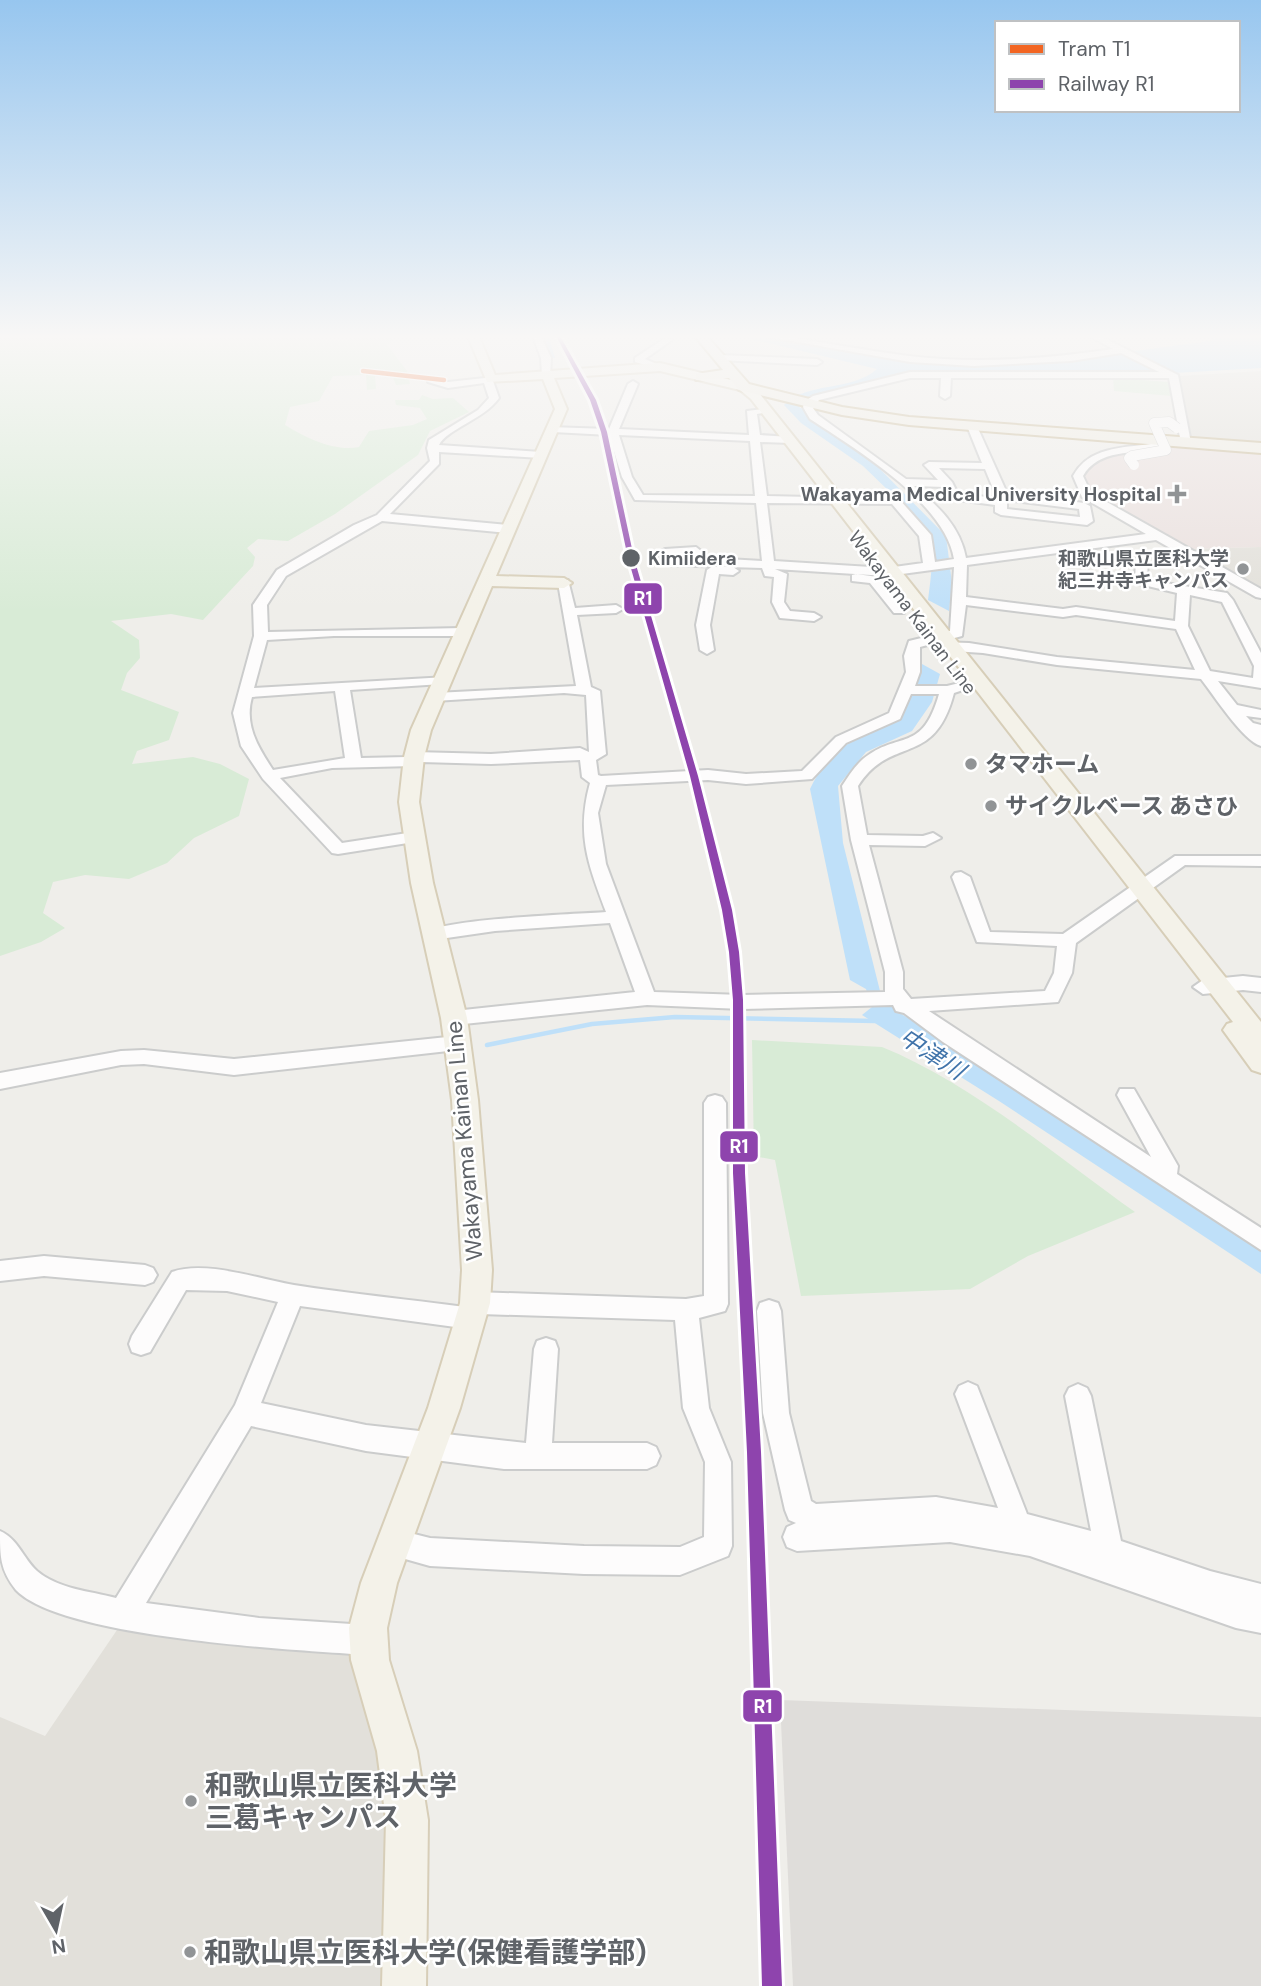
<svg xmlns="http://www.w3.org/2000/svg" width="1261" height="1986" font-family="'DM Sans','Noto Sans JP',sans-serif">
  <style>
    .industrial { fill: #dfddda }
    .education { fill: #e2e0da }
    .medical { fill: #eae0de }
    .green { fill: #d8ebd6 }
    .water { fill: #bfe0f9 }
    .lines { fill: none; stroke-linecap: round; stroke-linejoin: round }
    .stream { stroke: #bfe0f9; stroke-width: 4.5 }
    .river { fill: #bfe0f9; fill-rule: evenodd }
    .minor-casing { stroke: #cbcccc; stroke-width: 4 }
    .major-casing { stroke: #d7ceb8; stroke-width: 4 }
    .highway-casing { stroke: #c8b996; stroke-width: 4 }
    .minor { fill: #fdfcfc; fill-rule: evenodd }
    .major { fill: #f4f2e9; fill-rule: evenodd }
    .highway { fill: #f0ede3; fill-rule: evenodd }
    .minor-bridge-casing { stroke: #cbcccc; stroke-width: 11; stroke-linecap: butt }
    .minor-bridge { stroke: #fdfcfc; stroke-width: 10 }
    .rail-1-casing { stroke: #fff; stroke-width: 6 }
    .rail-1 { fill: #8e44ad; fill-rule: evenodd }
    .tram-1-casing { stroke: #fff; stroke-width: 7 }
    .tram-1 { stroke: #f26522; stroke-width: 4.5 }
    .poi-dot { fill: #919496; stroke: #fff; stroke-width: 2.5 }
    .stop-dot { fill: #5f6368; stroke: #fff; stroke-width: 2.5 }
    .labels { text-anchor: middle; stroke-width: 5; stroke-linejoin: round; paint-order: stroke }
    .far-poi-label { font-size: 19px; font-weight: bold; fill: #5f6368; stroke: #fff; text-anchor: end }
    .far-stop-label { font-size: 19px; font-weight: bold; fill: #5f6368; stroke: #fff; text-anchor: start }
    .far-street-label { font-size: 19px; fill: #5f6368; stroke: #fff }
    .poi-label { font-size: 23px; font-weight: bold; fill: #5f6368; stroke: #fff; text-anchor: start }
    .street-label { font-size: 23px; fill: #5f6368; stroke: #fff }
    .water-label { font-size: 24px; font-style: italic; fill: #4174aa; stroke: #fff }
    .near-poi-label { font-size: 28px; font-weight: bold; fill: #5f6368; stroke: #fff; text-anchor: start }
    .line-badge { stroke: #fff; stroke-width: 2.5 }
    .badge-label { font-size: 19px; text-anchor: middle; font-weight: bold; fill: #fff }
  </style>
  <rect width="100%" height="100%" fill="#efeeea"/>
  <path class="industrial" d="M780 1700 1261 1717V1986H793Z"/>
  <path class="education" d="M1261 371V445L1192 440 1180 376Z
    M1261 547V590L1188 549Z
    M119 1627 350 1646 378 1762 386 1840 382 1986H0V1717L45 1736Z"/>
  <path class="medical" d="M1179 447 1261 454V547L1188 549 1098 499 1082 480 1084 469 1098 460 1137 451Z"/>
  <path class="green" d="M0 334H314L323 341H348L351 334H396L388 346 407 371 410 384 396 385 391 373 375 374 376 389 367 390 366 375 333 376 319 401 290 407 285 425C306 438 335 452 359 447L369 431 413 425 427 419 420 408 396 405 395 400H419L422 395 433 399 453 398 469 412 430 431 418 455 335 514 288 541 258 539 247 548 255 557 253 566 203 620 171 614 111 621 139 640 140 658 127 673 121 690 179 712 169 740 137 751 132 764 193 757 220 764 249 779 239 816 194 838 167 863 129 879 85 875 53 882 43 913 65 928 41 942 0 956Z
    M1113 378 1169 382 1172 396 1114 391Z
    M752 1040 882 1047C969 1082 1058 1157 1135 1212L1028 1256 970 1289 801 1296 775 1160 754 1156Z"/>
  <path class="water" d="M730 334C759 334 787 342 816 347 872 356 928 362 984 366L991 375 894 374 814 397 798 406 876 465 946 536 952 583 949 611 928 600C931 574 937 546 922 523L863 466 801 423 784 405C808 381 851 392 877 369Z
    M1227 334H1261V368L1139 375 1004 374 994 365 1082 358 1210 341Z
    M922 664 940 674 932 702 912 731 866 752 838 786 843 843 880 991 895 1010 993 1071 1261 1248V1274L999 1101 862 1015 872 1007 866 989 850 980 810 789C829 748 857 737 896 720Z"/>
  <g class="lines">
    <path class="stream" d="M487 1045 592 1024 675 1017 875 1021"/>
    <path class="river" d="M537 334H548L555 358H547Z
      M1032 364 1038 368 1036 370 952 373 946 369 952 365Z"/>
    <g class="minor-casing">
      <path id="minor" d="M532 334H540L551 358 550 377 542 375 541 358Z
        M752 334H770C816 341 862 350 909 356 976 364 1046 359 1113 349L1086 334H1096L1178 375 1191 443 1186 446 1181 443 1169 378H951L950 396 945 399 940 396 941 378H910L819 400 813 408 818 415 906 479 938 480 924 465 929 462 982 463 967 426 976 424 1007 493 1084 503 1090 506 1093 521 1087 525 1001 515 995 512V505L950 499 944 487 914 486C938 506 960 526 966 558L1146 534 1082 497 1073 476C1089 447 1121 448 1151 444L1153 439H1161L1160 448C1134 454 1098 449 1083 476L1091 493 1261 589V598L1256 597 1156 540 967 565 966 597 1063 609 1076 607 1175 621 1177 593 1135 583 1136 558 1142 554 1148 558 1147 580 1227 593 1233 600 1261 653V688L1218 681 1237 705 1261 710V718L1246 716 1253 723 1261 725V746C1243 741 1213 694 1201 679L1057 665 983 653 939 650 932 646 939 642 969 643 1057 657 1195 670 1176 629 1076 615 1063 617 966 605 962 636 920 647V672L915 686H947L980 678 987 682 954 693C934 769 891 734 858 786L867 835 923 836 933 833 941 838 925 846 869 845 903 972V989L911 999 1045 991 1054 973 1057 946 977 942 952 877 955 873 961 872 970 877 990 932 1063 934 1175 856H1261V866L1185 865 1076 943 1072 973 1058 1002 929 1011 1151 1157 1117 1095 1120 1089H1134L1178 1166 1177 1174 1261 1228V1250L943 1042 904 1013 896 1011 893 1005 742 1009 647 1005 454 1025 447 1023 444 1018 454 1011 635 992 610 923 495 931 433 940 424 934C434 919 580 914 606 912 588 864 576 834 590 783L582 777 580 760 491 764 421 762 414 766 332 768 280 778 342 843 414 832 422 837 414 842 338 854 332 853 263 779 241 746 233 713 254 636 253 605 277 570 354 525 377 515 430 461 427 448 429 440 478 410 489 398 484 383 448 388 428 382V378L448 382 494 377 493 381 499 398C483 420 447 429 439 445L541 452 546 455 541 458 439 452V464L390 514 508 525 514 529 508 533 382 521 286 576 267 605 268 632 462 628 469 632 462 636H334L267 640 254 688 447 677V683L442 684 350 690 361 758 407 757 414 752 491 754 580 748 589 752 586 695 564 693 435 701 428 697 435 693 576 686 558 583 568 580 575 608 616 605 623 609 616 613 577 615 591 687 600 691 606 754 596 760 598 775 601 776 708 770 746 774 802 771 836 737 889 713 906 672 904 656 909 641 950 631 954 567 887 576 775 569 787 574 784 602 790 611 814 613 821 617 814 621 780 618 772 602 774 577 765 576 762 568 663 565 659 553 665 549 696 547 710 558 762 561 756 503 635 500 622 477 609 435 553 432 549 431V427L609 429 628 384 633 381 638 384 619 429 749 435 747 411 763 409V413L757 414 760 435 791 437 796 440 791 443 760 442 767 496 899 499 931 535 935 562 954 559C945 503 856 449 810 419L803 407 805 401 813 396 910 372H1159L1121 353 1071 361 974 366 910 362ZM619 435 750 441 755 496 643 495 632 477ZM939 468 985 469 997 498 958 494 952 482ZM1007 500 1079 509 1080 517 1007 509ZM767 503 892 504 919 536 923 563 887 568 774 561ZM693 555 696 558 673 559 672 556ZM1190 595 1222 602 1254 666 1253 678 1210 671 1188 626ZM335 691 345 758 273 770C258 747 244 725 252 697ZM911 694H939C922 754 899 730 863 759 854 767 848 777 842 786L851 840 885 972V992L742 995 654 992 606 864 598 813 606 785 708 780 746 784 812 779 846 743 900 719Z
        M665 338 672 340 645 359 659 365V369L635 362V358Z
        M720 355 817 359 822 362 817 365 717 360Z
        M713 566 733 567 739 571 733 575 719 574 710 625 714 650 707 654 700 650 696 625 707 570Z
        M856 574 878 577 904 607V613H894L870 583 852 581V575Z
        M1243 976 1261 978V992L1243 990 1203 994 1193 987 1203 980Z
        M457 1036 464 1038 467 1043 464 1048 457 1050 234 1075 144 1064 121 1065 0 1089V1073L121 1051 144 1050 234 1059Z
        M715 1095 722 1097 726 1103 728 1304 725 1311 699 1318 709 1408 731 1462 732 1546 728 1556 680 1575 584 1574 430 1566 384 1553 380 1543 384 1533 394 1529 430 1538 584 1546 680 1547 704 1537 705 1462 683 1408 675 1320 480 1314 482 1318 479 1326 470 1329 300 1306 261 1403 366 1425 526 1443 534 1349 537 1341 546 1338 555 1341 558 1349 552 1443H647L656 1447 660 1456 656 1465 647 1469H504L366 1451 251 1426 146 1603 259 1618 367 1625 377 1630 382 1640 377 1650 367 1655C295 1650 62 1638 16 1590 0 1570 0 1556 0 1531 18 1539 23 1558 37 1571 58 1589 90 1591 116 1598L235 1405 278 1302 227 1291 186 1290 150 1352 141 1355 132 1352 129 1344 132 1336 172 1272C206 1260 258 1279 294 1285 350 1294 408 1299 465 1307L466 1296 475 1292 686 1299 704 1296V1103L708 1097Z
        M44 1256 145 1265 153 1268 157 1275 153 1282 145 1285 44 1276 0 1281V1261Z
        M769 1300 778 1303 781 1311 789 1413 811 1501 816 1504 936 1497 998 1508 955 1394 959 1386 968 1382 977 1386 1027 1514 1091 1531 1065 1396 1069 1388 1078 1384 1087 1388 1091 1396 1121 1541 1210 1571 1261 1584V1633L1236 1628 1030 1556 950 1542 797 1551 787 1547 783 1537 787 1527 796 1523 789 1520 785 1510 763 1413 757 1311 760 1303Z"/>
    </g>
    <g class="major-casing">
      <path id="major" d="M467 334H478L495 375 660 363 748 384 759 393 1261 1022V1073L1252 1070 1223 1030 1227 1024 1233 1022 751 399 740 390 660 371 554 378 567 409 496 576 564 578 572 583 564 588 492 586 431 730 424 757 419 802 433 883 467 1018 478 1100 492 1270 490 1303 460 1408 397 1583 387 1628 389 1660 417 1751 428 1820 426 1986H382L386 1820 377 1751 351 1660 349 1628 361 1583 428 1408 460 1303 462 1270 452 1100 441 1018 411 883 399 802 404 757 411 730 555 409 543 379 487 382Z"/>
    </g>
    <g class="highway-casing">
      <path id="highway" d="M693 334H705L749 384 842 407 909 417 1261 443V453L909 425 842 415 739 390 729 378 696 380V374L723 370Z"/>
    </g>
    <use href="#minor" class="minor"/>
    <use href="#major" class="major"/>
    <use href="#highway" class="highway"/>
    <g class="minor-bridge-casing">
      <path id="minor-bridge" d="M1134 465 1129 458 1132 456 1166 450 1154 423 1169 422 1177 428"/>
    </g>
    <use href="#minor-bridge" class="minor-bridge"/>
    <g class="rail-1-casing">
      <path id="rail-1" d="M555 334H559L596 400 607 432 634 558 698 776 732 910 739 952 743 1000 745 1173 761 1452 782 1986H762L747 1452 733 1173V1000L729 952 722 910 690 776 628 558 601 432 590 400Z"/>
    </g>
    <use href="#rail-1" class="rail-1"/>
    <g class="tram-1-casing">
      <path id="tram-1" d="M363 371 444 380"/>
    </g>
    <use href="#tram-1" class="tram-1"/>
  </g>
  <linearGradient id="sky" x2="0" y2="1"><stop stop-color="#97c6ef"/><stop offset="0.55" stop-color="#f8f7f6"/><stop offset="1" stop-color="#f8f7f6" stop-opacity="0"/></linearGradient>
  <rect width="1261" height="612" fill="url(#sky)"/>
  <g class="poi-dot">
    <path d="M1173.5 483.5h7v7h7v7h-7v7h-7v-7h-7v-7h7z"/>
    <circle cx="1243" cy="569" r="7"/>
    <circle cx="971" cy="764" r="7"/>
    <circle cx="991" cy="806" r="7"/>
    <circle cx="191" cy="1801" r="7"/>
    <circle cx="190" cy="1952" r="7"/>
  </g>
  <circle class="stop-dot" cx="631" cy="558" r="10"/>
  <g class="labels">
    <g class="far-poi-label">
      <text x="1161" y="501">Wakayama Medical University Hospital</text>
      <text x="1229" y="565">和歌山県立医科大学<tspan x="1229" dy="22">紀三井寺キャンパス</tspan></text>
    </g>
    <g class="far-stop-label">
      <text x="648" y="565">Kimiidera</text>
    </g>
    <g class="far-street-label">
      <text transform="translate(913 612) rotate(53)" y="7">Wakayama Kainan Line</text>
    </g>
    <g class="poi-label">
      <text x="985" y="772">タマホーム</text>
      <text x="1005" y="814">サイクルベース あさひ</text>
    </g>
    <g class="street-label">
      <text transform="translate(464 1141) rotate(-95)" y="8">Wakayama Kainan Line</text>
    </g>
    <g class="water-label">
      <text transform="translate(932 1054) rotate(33)" y="8">中津川</text>
    </g>
    <g class="near-poi-label">
      <text x="205" y="1795">和歌山県立医科大学<tspan x="205" dy="32">三葛キャンパス</tspan></text>
      <text x="204" y="1962">和歌山県立医科大学(保健看護学部)</text>
    </g>
  </g>
  <g class="line-badge">
    <rect x="623" y="582" width="40" height="33" rx="7" fill="#8e44ad"/>
    <rect x="719" y="1130" width="40" height="33" rx="7" fill="#8e44ad"/>
    <rect x="742" y="1689" width="41" height="34" rx="7" fill="#8e44ad"/>
  </g>
  <g class="badge-label">
    <text x="643" y="605">R1</text>
    <text x="739" y="1153">R1</text>
    <text x="763" y="1713">R1</text>
  </g>
  <rect x="995" y="21" width="245" height="91" fill="#ffffff" stroke="#bfc1c3" stroke-width="2"/>
  <rect x="1009" y="44" width="35" height="10" fill="#f26522" stroke="#bfc1c3" stroke-width="2"/>
  <text x="1058" y="56" font-size="21" fill="#5f6368">Tram T1</text>
  <rect x="1009" y="79" width="35" height="10" fill="#8e44ad" stroke="#bfc1c3" stroke-width="2"/>
  <text x="1058" y="91" font-size="21" fill="#5f6368">Railway R1</text>
  <g transform="translate(56 1930) rotate(171)" stroke="#ffffff" stroke-width="5" paint-order="stroke">
  <path d="M0-5L12 26L0 18L-12 26Z" fill="#5f6368"/>
  <text y="-10" font-size="19" font-weight="bold" text-anchor="middle" fill="#5f6368">N</text>
  </g>
</svg>
